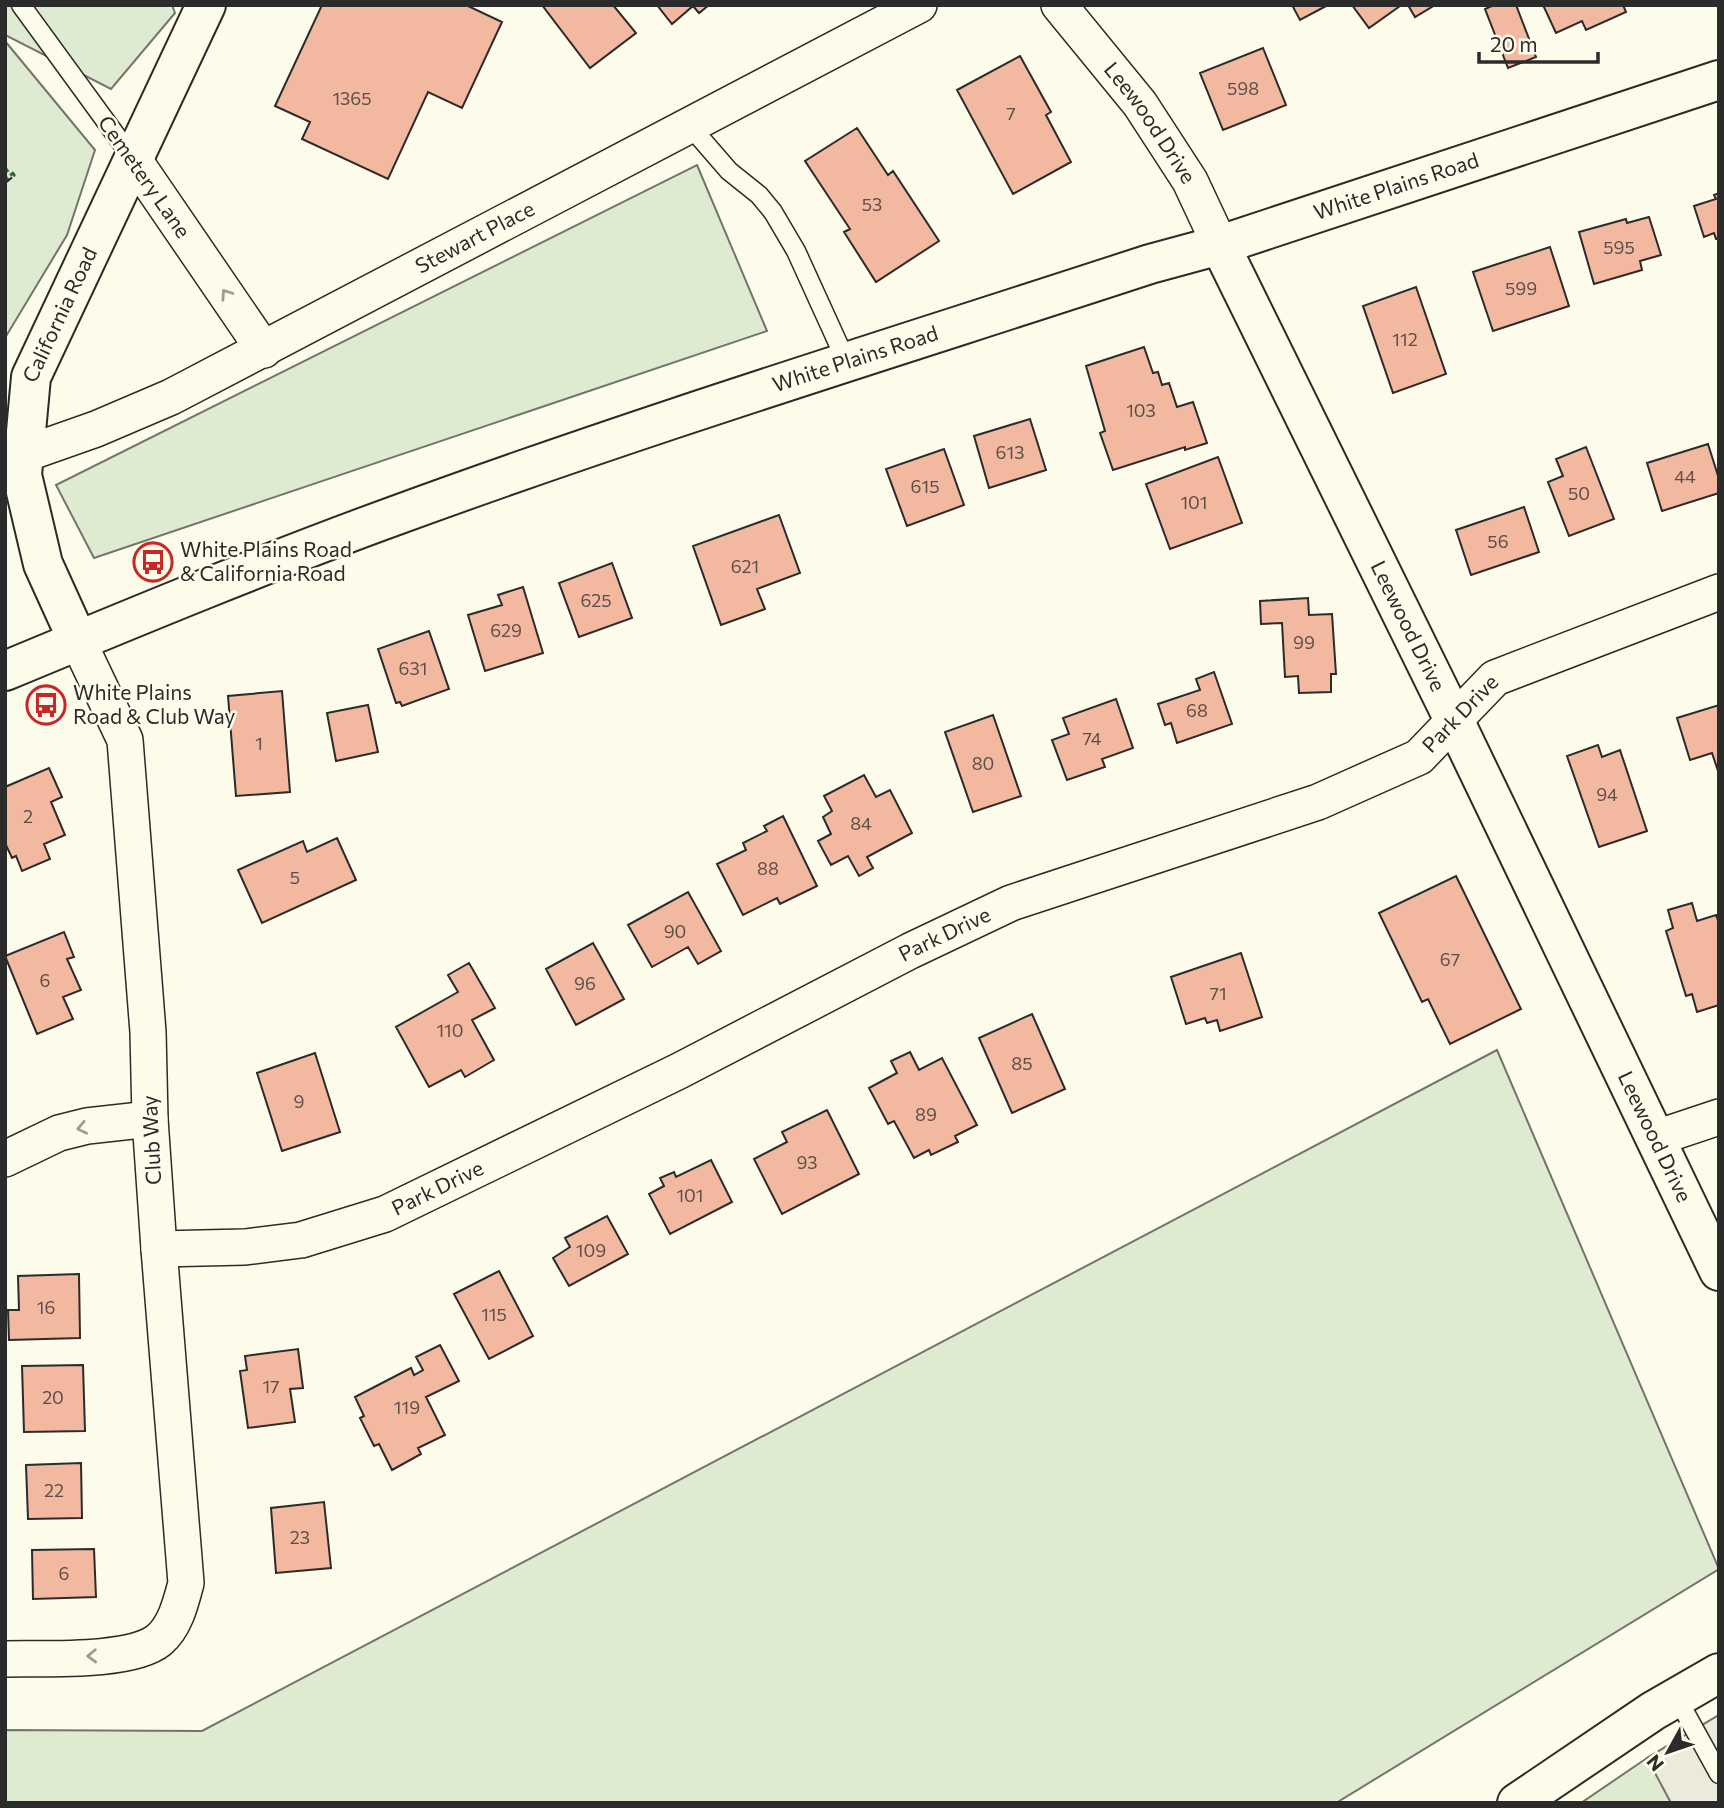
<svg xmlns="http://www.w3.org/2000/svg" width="1724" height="1808" font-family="Commissioner,sans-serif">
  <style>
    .green { fill: #deebd1; stroke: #74746e; stroke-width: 2 }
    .parking { fill: #eceadb; stroke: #74746e; stroke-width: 2 }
    .building { fill: #f2b8a0; stroke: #2b2b2b; stroke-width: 2 }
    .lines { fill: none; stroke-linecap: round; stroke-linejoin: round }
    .service-casing { stroke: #2b2b2b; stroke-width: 21 }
    .minor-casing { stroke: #2b2b2b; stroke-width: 38 }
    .tertiary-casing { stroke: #2b2b2b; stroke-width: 42 }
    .secondary-casing { stroke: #2b2b2b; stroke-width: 42 }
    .primary-casing { stroke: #2b2b2b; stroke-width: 42 }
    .service { stroke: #fdfbea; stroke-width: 18 }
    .minor { stroke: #fdfbea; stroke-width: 35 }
    .tertiary { stroke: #fdfbea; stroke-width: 38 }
    .secondary { stroke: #fdfbea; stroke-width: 38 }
    .primary { stroke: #fdfbea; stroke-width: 38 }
    .hedge { stroke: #34623c; stroke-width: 5; stroke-dasharray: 3.5 5; stroke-linecap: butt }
    .fence { stroke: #2b2b2b; stroke-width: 2; stroke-dasharray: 9 3.5; stroke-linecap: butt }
    .oneway { stroke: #9e9d94 }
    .labels { text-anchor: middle; stroke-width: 5; stroke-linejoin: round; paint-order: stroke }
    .number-label { font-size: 18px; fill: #5d4e48 }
    .street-label { font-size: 21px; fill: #2b2b2b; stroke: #fdfbea }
    .poi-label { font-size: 21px; fill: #2b2b2b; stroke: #fdfbea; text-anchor: start }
  </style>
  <rect width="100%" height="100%" fill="#fdfbea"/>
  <path class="green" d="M5 5H172L175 13 111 89 5 35Z
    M5 41 95 150 67 235 5 338Z
    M697 165 767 331 94 558 56 485Z
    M1497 1050 1719 1569 1336 1803H5V1730L202 1731Z
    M1719 1715V1803H1581L1647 1758Z"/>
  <path class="parking" d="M1719 1715V1803H1671L1647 1758Z"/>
  <path class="building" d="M322 5H466L502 22 462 108 428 92 388 179 302 139 310 122 275 106Z
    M542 5H613L636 33 590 68Z
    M657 5H709L699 13 693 6 672 24Z
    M1292 5H1328L1300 20Z
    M1352 5H1400V6L1369 28Z
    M1408 5H1435L1415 17Z
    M1494 5H1516L1536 57 1508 68 1485 9Z
    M1543 5H1623L1626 12 1586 30 1582 21 1556 33Z
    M1263 48 1286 105 1223 130 1200 73Z
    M1020 56 1051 112 1046 115 1071 162 1013 194 957 90Z
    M857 128 888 175 893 171 939 241 876 282 844 232 850 229 805 161Z
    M1719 193V238L1716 239 1714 233 1704 237 1694 206 1716 199 1714 195Z
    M1649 217 1661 255 1640 261 1642 270 1594 284 1579 232 1626 219 1627 223Z
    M1550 247 1569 306 1493 331 1473 272Z
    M1416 287 1446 374 1393 393 1363 306Z
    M1144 347 1153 373 1158 372 1162 385 1169 383 1177 407 1193 402 1207 443 1185 450V447L1113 470 1100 433 1105 431 1086 366Z
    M1030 419 1046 470 989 488 974 436Z
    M1708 444 1719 479V493L1662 511 1647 463Z
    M1586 447 1614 519 1569 536 1548 482 1563 476 1556 459Z
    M944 449 964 505 907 526 886 469Z
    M1218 457 1242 523 1170 549 1146 484Z
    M1524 507 1539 552 1471 575 1456 530Z
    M779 515 800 573 757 589 765 609 721 625 693 546Z
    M612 563 632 618 579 637 559 583Z
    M523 587 543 653 485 671 468 615 502 605 498 595Z
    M1308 598 1309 615 1332 614 1336 674H1331V692L1299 693 1298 676 1285 677 1282 623 1261 624 1260 601Z
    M429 631 449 689 402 706 400 702 396 703 378 649Z
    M1214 672 1232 724 1177 743 1171 723 1165 725 1158 704 1200 690 1196 679Z
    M282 691 290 792 236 796 228 696Z
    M1116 699 1133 748 1102 759 1105 767 1067 780 1052 740 1069 734 1063 718Z
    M368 705 378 752 336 761 327 713Z
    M1719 705V774L1712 753 1690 760 1677 718Z
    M993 715 1021 796 973 812 945 732Z
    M1598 745 1602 757 1620 750 1647 831 1599 847 1567 756Z
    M49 768 62 797 51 802 65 835 44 844 50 859 22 871 16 856 12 858 5 843V787Z
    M864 775 876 797 890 790 912 833 867 857 873 868 859 876 848 856 831 865 818 841 831 834 823 817 832 811 824 796Z
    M783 816 817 886 780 904 777 898 743 915 717 864 746 850 743 843 767 831 764 826Z
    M337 838 356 880 262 923 238 870 303 841 307 852Z
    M1456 876 1521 1009 1450 1044 1428 999 1422 1002 1379 913Z
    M688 892 721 951 698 964 688 947 652 967 628 925Z
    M1692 903 1697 921 1716 915 1719 923V1005L1697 1012 1692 994 1686 996 1666 931 1673 928 1668 910Z
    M64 932 74 957 67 959 81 990 63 997 73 1019 37 1034 5 956Z
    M593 943 624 999 576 1025 546 969Z
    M1241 953 1262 1017 1220 1031 1217 1020 1207 1023 1205 1018 1186 1024 1171 977Z
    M469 963 495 1008 472 1020 494 1060 465 1077 461 1070 429 1087 396 1027 458 992 448 975Z
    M1032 1014 1065 1089 1012 1113 979 1038Z
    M910 1052 919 1070 942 1058 977 1125 955 1136 958 1142 931 1155 929 1150 914 1158 894 1121 888 1124 869 1088 897 1073 891 1061Z
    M315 1053 340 1132 282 1151 257 1073Z
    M827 1110 859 1174 782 1214 754 1159 787 1142 782 1132Z
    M711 1160 732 1202 670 1234 649 1194 664 1186 660 1178 674 1172 676 1177Z
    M607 1216 628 1254 569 1286 553 1258 570 1247 565 1238Z
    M499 1271 533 1336 489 1359 454 1294Z
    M79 1274 80 1338 9 1340 8 1310H19L18 1276Z
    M440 1345 459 1381 426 1397 445 1435 418 1448 421 1454 392 1470 379 1444 374 1446 360 1418 364 1416 355 1397 411 1368 414 1375 423 1370 416 1357Z
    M298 1349 303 1388 290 1389 295 1422 248 1428 240 1371 247 1370 245 1356Z
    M83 1365 85 1431 24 1432 22 1366Z
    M81 1463 82 1518 28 1519 26 1465Z
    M324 1502 331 1568 276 1573 271 1508Z
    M94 1549 96 1597 33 1599 32 1550Z"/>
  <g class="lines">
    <g class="service-casing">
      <path id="service" d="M21 5 134 160
        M690 126 729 171 759 195 773 212 796 251 847 363
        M1677 1698 1719 1774"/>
    </g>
    <g class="minor-casing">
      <g id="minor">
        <path id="s1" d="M1059 5 1140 104 1190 181 1220 245"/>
        <path d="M134 160 264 350"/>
        <path id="s2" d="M25 454 96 429 171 397 919 5"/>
        <path d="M1656 1138 1719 1117"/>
        <path d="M5 1159 59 1133 87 1126 150 1119"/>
        <path id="s3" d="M159 1249 245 1247 301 1240 385 1214 679 1071 910 951 1011 903 1318 802 1419 757 1495 678 1719 592"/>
        <path d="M5 1659C42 1658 131 1663 159 1640 175 1627 181 1602 186 1583L159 1249 150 1119 148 1032 125 740 78 641"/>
      </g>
    </g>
    <g class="tertiary-casing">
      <g id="tertiary">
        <path id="s4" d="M1220 245 1454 720 1719 1271"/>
        <path d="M1517 1803 1653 1711 1719 1673"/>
      </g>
    </g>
    <g class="secondary-casing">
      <g id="secondary">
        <path id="s5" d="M78 641 43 564 22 475 31 377 206 5"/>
      </g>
    </g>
    <g class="primary-casing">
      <g id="primary">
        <path id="s6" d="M5 671C135 617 265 563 397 515 645 424 899 346 1150 264L1220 245 1719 80"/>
      </g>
    </g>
    <use href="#service" class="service"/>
    <use href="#minor" class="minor"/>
    <use href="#tertiary" class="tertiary"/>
    <use href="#secondary" class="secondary"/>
    <use href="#primary" class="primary"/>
    <path class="hedge" d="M5 171 8 169 13 175 5 181"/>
    <path class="fence" d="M5 183 15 175"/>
  </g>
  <defs><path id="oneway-chevron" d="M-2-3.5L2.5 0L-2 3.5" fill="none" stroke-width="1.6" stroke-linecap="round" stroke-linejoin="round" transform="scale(1.75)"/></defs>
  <g class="oneway">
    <use href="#oneway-chevron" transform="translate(226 294) rotate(-124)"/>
    <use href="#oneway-chevron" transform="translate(82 1128) rotate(168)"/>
    <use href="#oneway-chevron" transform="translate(92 1656) rotate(178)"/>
  </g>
  <defs>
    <g id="bus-ring" transform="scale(2.0125)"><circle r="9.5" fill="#fdfbea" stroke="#c62828" stroke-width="1.5"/><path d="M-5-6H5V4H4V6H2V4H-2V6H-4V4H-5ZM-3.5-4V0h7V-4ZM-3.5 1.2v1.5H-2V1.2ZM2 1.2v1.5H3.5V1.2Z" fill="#c62828"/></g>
  </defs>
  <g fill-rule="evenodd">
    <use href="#bus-ring" x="153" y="562"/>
    <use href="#bus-ring" x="46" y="705"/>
  </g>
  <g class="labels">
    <g class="number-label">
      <text x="1243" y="95">598</text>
      <text x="352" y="105">1365</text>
      <text x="1011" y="120">7</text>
      <text x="872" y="211">53</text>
      <text x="1619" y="254">595</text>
      <text x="1521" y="295">599</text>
      <text x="1405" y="346">112</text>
      <text x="1141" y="417">103</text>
      <text x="1010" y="459">613</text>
      <text x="1685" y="483">44</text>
      <text x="925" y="493">615</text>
      <text x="1579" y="500">50</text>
      <text x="1194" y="509">101</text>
      <text x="1498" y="548">56</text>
      <text x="745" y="573">621</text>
      <text x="596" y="607">625</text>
      <text x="506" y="637">629</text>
      <text x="1304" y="649">99</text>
      <text x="413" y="675">631</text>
      <text x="1197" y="717">68</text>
      <text x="1092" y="745">74</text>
      <text x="259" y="750">1</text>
      <text x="983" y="770">80</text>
      <text x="1607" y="801">94</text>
      <text x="28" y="823">2</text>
      <text x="861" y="830">84</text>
      <text x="768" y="875">88</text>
      <text x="295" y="884">5</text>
      <text x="675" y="938">90</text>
      <text x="1450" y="966">67</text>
      <text x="45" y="987">6</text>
      <text x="585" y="990">96</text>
      <text x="1218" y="1000">71</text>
      <text x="450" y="1037">110</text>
      <text x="1022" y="1070">85</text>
      <text x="299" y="1108">9</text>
      <text x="926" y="1121">89</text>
      <text x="807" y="1169">93</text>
      <text x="690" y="1202">101</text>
      <text x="591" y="1257">109</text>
      <text x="46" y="1314">16</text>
      <text x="494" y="1321">115</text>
      <text x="271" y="1393">17</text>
      <text x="53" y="1404">20</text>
      <text x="407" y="1414">119</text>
      <text x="54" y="1497">22</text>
      <text x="300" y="1544">23</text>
      <text x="64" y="1580">6</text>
    </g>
    <g class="street-label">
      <text dy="7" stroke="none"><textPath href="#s1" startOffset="149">Leewood Drive</textPath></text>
      <text transform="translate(144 177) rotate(55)" y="7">Cemetery Lane</text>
      <text dy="7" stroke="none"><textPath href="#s6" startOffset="1474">White Plains Road</textPath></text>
      <text dy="7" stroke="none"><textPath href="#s2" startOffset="500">Stewart Place</textPath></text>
      <text dy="7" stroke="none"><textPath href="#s5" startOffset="343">California Road</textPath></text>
      <text dy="7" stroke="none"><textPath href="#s6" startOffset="906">White Plains Road</textPath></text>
      <text dy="7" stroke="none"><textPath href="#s4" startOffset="425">Leewood Drive</textPath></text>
      <text dy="7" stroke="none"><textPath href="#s3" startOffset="1423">Park Drive</textPath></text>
      <text dy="7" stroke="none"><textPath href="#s3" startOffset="856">Park Drive</textPath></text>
      <text dy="7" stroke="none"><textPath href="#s4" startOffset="992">Leewood Drive</textPath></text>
      <text transform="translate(152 1140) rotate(-93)" y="7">Club Way</text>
      <text dy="7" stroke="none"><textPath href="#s3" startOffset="289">Park Drive</textPath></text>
    </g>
    <g class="poi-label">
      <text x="180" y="557">White Plains Road<tspan x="180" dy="24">&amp; California Road</tspan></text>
      <text x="73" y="700">White Plains<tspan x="73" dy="24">Road &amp; Club Way</tspan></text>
    </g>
  </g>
  <rect width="1724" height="1808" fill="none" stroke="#2b2b2b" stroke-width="14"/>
  <g transform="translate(1668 1752) rotate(230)" stroke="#fdfbea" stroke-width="5" paint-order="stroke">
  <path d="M0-5L12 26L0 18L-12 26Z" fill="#2b2b2b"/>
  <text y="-10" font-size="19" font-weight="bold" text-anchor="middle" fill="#2b2b2b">N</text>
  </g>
  <path d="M1479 52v10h119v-10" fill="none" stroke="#2b2b2b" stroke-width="3.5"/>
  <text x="1490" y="52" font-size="21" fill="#2b2b2b" stroke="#fdfbea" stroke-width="5" paint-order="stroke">20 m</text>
</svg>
